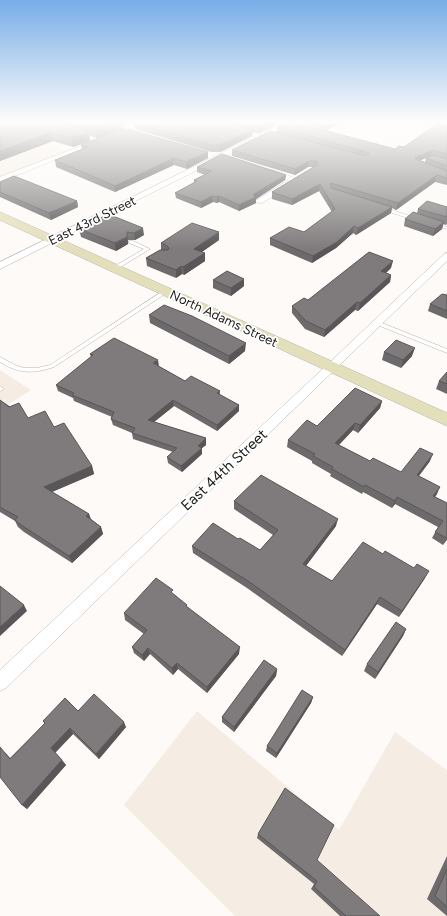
<svg xmlns="http://www.w3.org/2000/svg" width="447" height="916" font-family="Figtree,sans-serif">
  <style>
    .built { fill: #f5ede4 }
    .lines { fill: none; stroke-linecap: round; stroke-linejoin: round }
    .lane-casing { stroke: #b6b4b1; stroke-width: 1 }
    .street-casing { stroke: #b6b4b1; stroke-width: 1 }
    .secondary-casing { stroke: #b6b4b1; stroke-width: 1 }
    .lane { fill: #fff; fill-rule: evenodd }
    .street { fill: #fff; fill-rule: evenodd }
    .secondary { fill: #e4dfbb; fill-rule: evenodd }
    .wall { fill: #6d6a6b; fill-rule: evenodd }
    .shaded-wall { fill: #595657 }
    .building { fill: #7f7b7c; stroke: #595657 }
    .labels { text-anchor: middle; stroke-width: 3.5; stroke-linejoin: round; paint-order: stroke }
    .far-street-label { font-size: 13px; fill: #1c1c1a; stroke: #fff }
    .street-label { font-size: 15px; fill: #1c1c1a; stroke: #fff }
  </style>
  <rect width="100%" height="100%" fill="#fdfaf7"/>
  <path class="built" d="M0 121 27 137 66 151 0 177Z
    M0 370 31 390 0 410Z
    M197 711 339 830 395 732 447 770V916H235L124 805Z"/>
  <g class="lines">
    <g class="lane-casing">
      <path id="lane" d="M243 131 261 135 263 136 261 137 244 133Z
        M81 133 100 140 101 141 98 142 80 135Z
        M380 207H384L418 219 414 220 380 209Z
        M432 223 447 227V229L432 225Z
        M129 241H133L150 249 117 269H113V267L144 249 129 243Z
        M166 289 169 291 168 292 54 367C33 374 19 374 0 362V357L15 365 24 368H37L50 365Z
        M377 321 447 349V353L375 324V322Z
        M0 386 4 389 3 390 0 391Z"/>
    </g>
    <g class="street-casing">
      <path id="street" d="M287 121H295L0 269V262Z
        M97 140 102 141 0 182V177Z
        M267 170H273L300 180 296 182H293L267 174Z
        M284 183H287L291 185 262 203H259L255 201Z
        M447 253V261L6 688 0 691V670L328 364 444 254Z"/>
    </g>
    <g class="secondary-casing">
      <path id="secondary" d="M0 212 447 413V426L0 220Z"/>
    </g>
    <use href="#lane" class="lane"/>
    <use href="#street" class="street"/>
    <use href="#secondary" class="secondary"/>
  </g>
  <path class="wall" d="M0 121H123L124 129 121 130 208 158 187 169 174 165 115 192 56 167 55 160 82 149 81 145 108 134 97 138 89 135 90 141 73 147 53 141 0 161Z
    M137 121H279V123L259 133 252 132V136L220 152H211L135 129 134 122Z
    M309 121H343L327 130 309 125Z
    M447 121V185L435 182 396 210 392 208 391 213 356 235 353 233 336 248 312 263 270 245V238L304 232 332 212 319 191 292 205 272 199V192L314 167H308L295 175 232 156V150L276 133 277 127 395 149 404 147ZM426 158 425 162 420 160Z
    M197 167 286 175 285 180 256 199V203L239 211 219 202 217 203 213 202 201 208 176 198 175 193 194 183V180L205 175 197 172Z
    M0 182 77 201 78 207 51 220 0 197Z
    M447 207V224L446 225 443 224 442 229 433 236 404 226 405 219 417 213 418 209Z
    M108 214 144 235 135 240H128V244L116 251 81 237 79 229Z
    M219 240 201 252 205 261 184 275 182 274 176 278 147 266 146 258 161 250V243Z
    M391 268 386 273 391 275 390 282 358 311 355 310 324 337 305 329 292 313V306L308 300Z
    M213 280 244 286 231 296 213 288Z
    M447 295V319L428 311 430 304Z
    M149 315 245 351 229 364 150 323Z
    M384 352 412 356 401 368 382 360Z
    M90 354 158 366 185 381 220 391V395L239 405V411L217 431 174 406 154 422 206 438V445L202 448V454L182 472 168 463 167 457 173 452 133 439 132 433 113 425 111 419 112 417 74 401 73 398 58 391 56 385 91 357Z
    M447 372V394L436 389 439 381Z
    M0 400 28 418 54 427 92 466 94 474 52 492 89 514 91 519 101 527 103 534 72 563 24 532 18 527 15 521 0 512Z
    M382 401 380 408 358 433 353 430 339 445 370 461 401 472 430 461 419 476 437 494 435 497 447 503V540L443 545 432 538 438 527 395 504 392 508 363 492 362 494 330 476 331 474 312 463V461L287 447 288 440 317 426Z
    M234 501 336 526 306 566 332 581 383 554 425 578 399 617 377 604 342 656 247 588 193 553 192 546 238 539 260 550 273 535 234 509Z
    M174 595 239 654 207 693 178 669 173 675 150 654 144 661 134 653 132 647 144 634 125 620 124 613Z
    M406 629 403 636 375 679 364 671 367 664Z
    M277 669 276 676 234 732 222 722V717Z
    M313 697 311 703 276 758 266 751 267 746Z
    M78 711 126 727 99 759 73 734 55 753 66 765 27 809 22 805 5 752 10 758 45 724 43 721Z
    M258 834 380 916H340L311 889 314 884 257 838Z
    M447 856V916L427 899Z"/>
  <path class="shaded-wall" d="M120 121H123L124 129 97 138 96 129Z
    M270 121H279V123L259 133V126Z
    M334 121H343L327 130V125Z
    M253 129 252 136 220 152V145Z
    M51 132 53 141 0 161V151Z
    M89 132 90 141 73 147 71 138Z
    M433 150 431 156 414 163 416 157Z
    M208 152V158L187 169 186 162Z
    M174 158V165L115 192V186Z
    M309 161 308 167 295 175V169Z
    M286 175 285 180 256 199V203L239 211V205L254 194Z
    M437 175 435 182 396 210 398 203Z
    M320 184 319 191 292 205V199Z
    M212 196 213 202 201 208V202Z
    M219 196V202L217 203V197Z
    M77 201 78 207 51 220 49 213Z
    M392 207 391 213 356 235 358 228Z
    M444 222 442 229 433 236 435 229Z
    M354 226 353 233 336 248 312 263 313 256Z
    M143 228 144 235 135 240 134 233Z
    M127 232 128 244 116 251 115 243Z
    M219 232V240L195 257 194 249Z
    M205 253V261L184 275 183 267Z
    M393 261 391 268 379 279 381 271Z
    M181 266 182 274 176 278V270Z
    M391 275 390 282 358 311 360 303Z
    M244 279V286L231 296V288Z
    M357 302 355 310 324 337 325 330Z
    M246 343 245 351 229 364V356Z
    M415 348 412 356 401 368 403 360Z
    M158 360 159 366 153 363Z
    M173 400 174 406 149 426 148 420Z
    M382 401 380 408 358 433 360 425Z
    M239 405V411L217 431V425Z
    M355 423 353 430 334 450 335 443Z
    M206 438V445L202 448V454L182 472 181 466 198 446Z
    M433 454 430 461 414 482 417 475Z
    M92 466 94 474 47 494 44 487Z
    M440 487 437 494 430 503 433 496Z
    M397 497 395 504 392 508 395 501Z
    M89 514 91 521 86 516Z
    M338 519 336 526 302 571 303 564Z
    M101 527 103 534 72 563 69 556Z
    M429 571 425 578 399 617 402 611Z
    M380 597 377 604 342 656 345 650Z
    M24 605 27 611 0 636V627Z
    M406 629 403 636 375 679 378 672Z
    M240 647 239 654 207 693V687Z
    M148 648 150 654 144 661 142 655Z
    M177 663 178 669 173 675 172 668Z
    M277 669 276 676 234 732V727Z
    M313 697 311 703 276 758 277 753Z
    M124 722 126 727 99 759 96 754Z
    M70 728 73 734 55 753 51 748Z
    M62 760 66 765 27 809 22 805Z"/>
  <path class="building" d="M0 121H62L89 132 71 138 51 132 0 151Z
    M75 121H120L96 129Z
    M137 121H223L253 129 220 145H211L134 122Z
    M240 121H270L259 126Z
    M290 121 395 149 399 146 404 147 441 121H447V154L433 150 416 157 415 159 447 171V178L437 175 398 203 331 183V188L392 207 358 228 354 226 337 242 313 256 270 238 289 227 304 232 335 209 320 184 292 199 272 192 317 165V161H309L295 169 232 150 270 131 366 156 369 153 277 127Z
    M313 121H334L327 125Z
    M128 129 208 152 186 162 174 158 115 186 55 160 88 147 81 145 118 130Z
    M222 154 286 175 254 194V196L256 197 239 205 219 196 217 197 212 196 201 202 175 193 197 181 194 180 212 171 197 167Z
    M434 155 447 159V166L426 158Z
    M14 176 77 201 49 213 0 192V182Z
    M427 201 447 207V217L418 209Z
    M413 212 444 222 435 229 405 219Z
    M108 214 143 228 134 233 127 232V237L115 243 79 229Z
    M192 223 219 232 194 249 205 253 183 267 181 266 176 270 146 258 160 250H168L169 248 166 245 161 243Z
    M369 252 393 261 381 271 391 275 360 303 357 302 325 330 306 321 292 306 304 298 308 300Z
    M227 271 244 279 231 288 213 280Z
    M442 294 447 295V311L430 304Z
    M164 305 192 316 246 343 229 356 149 315Z
    M114 338 158 360 153 363 185 381 191 376 220 391 217 393 239 405 217 425 173 400 148 420 206 438 198 446 202 448 181 466 167 457 177 448 132 433 135 428 111 419 114 412 72 395 74 393 56 385 93 355 90 354Z
    M396 340 415 348 403 360 384 352Z
    M447 372V384L439 381Z
    M355 388 382 401 360 425 355 423 335 443 370 461 373 458 401 472 420 448 433 454 417 475 440 487 433 496 447 503V538L435 532 443 521 397 497 395 501 365 485 364 487 332 469 333 467 313 456 315 454 288 440 307 420 317 426Z
    M0 400 9 407 19 403 28 418 45 411 54 427 64 423 92 466 44 487 89 514 86 516 101 527 69 556 21 525 15 520 18 517 0 507Z
    M261 475 338 519 303 564 332 581 363 542 383 554 385 551 414 568 417 564 429 571 402 611 380 597 345 650 248 581 192 546 213 523 238 539 240 538 260 550 278 530 234 501Z
    M156 578 173 590 171 592 187 605 186 606 240 647 207 687 177 663 172 668 148 648 142 655 132 647 147 630 124 613Z
    M0 586 24 605 0 627Z
    M396 622 406 629 378 672 367 664Z
    M264 660 277 669 234 727 222 717Z
    M302 690 313 697 277 753 267 746Z
    M94 694 124 722 96 754 70 728 51 748 62 760 22 805 0 777V747L10 759 45 723 43 721 65 698 78 711Z
    M285 788 334 825 317 860 380 916H346L314 887 317 881 258 834Z
    M447 869V907L435 896Z"/>
  <linearGradient id="sky" x2="0" y2="1"><stop stop-color="#77ade7"/><stop offset="0.49" stop-color="#fefdfb"/><stop offset="1" stop-color="#fefdfb" stop-opacity="0"/></linearGradient>
  <rect width="447" height="249" fill="url(#sky)"/>
  <g class="labels">
    <g class="far-street-label">
      <text transform="translate(92 220) rotate(-26)" y="5">East 43rd Street</text>
      <text transform="translate(224 318) rotate(25)" y="5">North Adams Street</text>
    </g>
    <g class="street-label">
      <text transform="translate(224 470) rotate(-43)" y="5">East 44th Street</text>
    </g>
  </g>
</svg>
